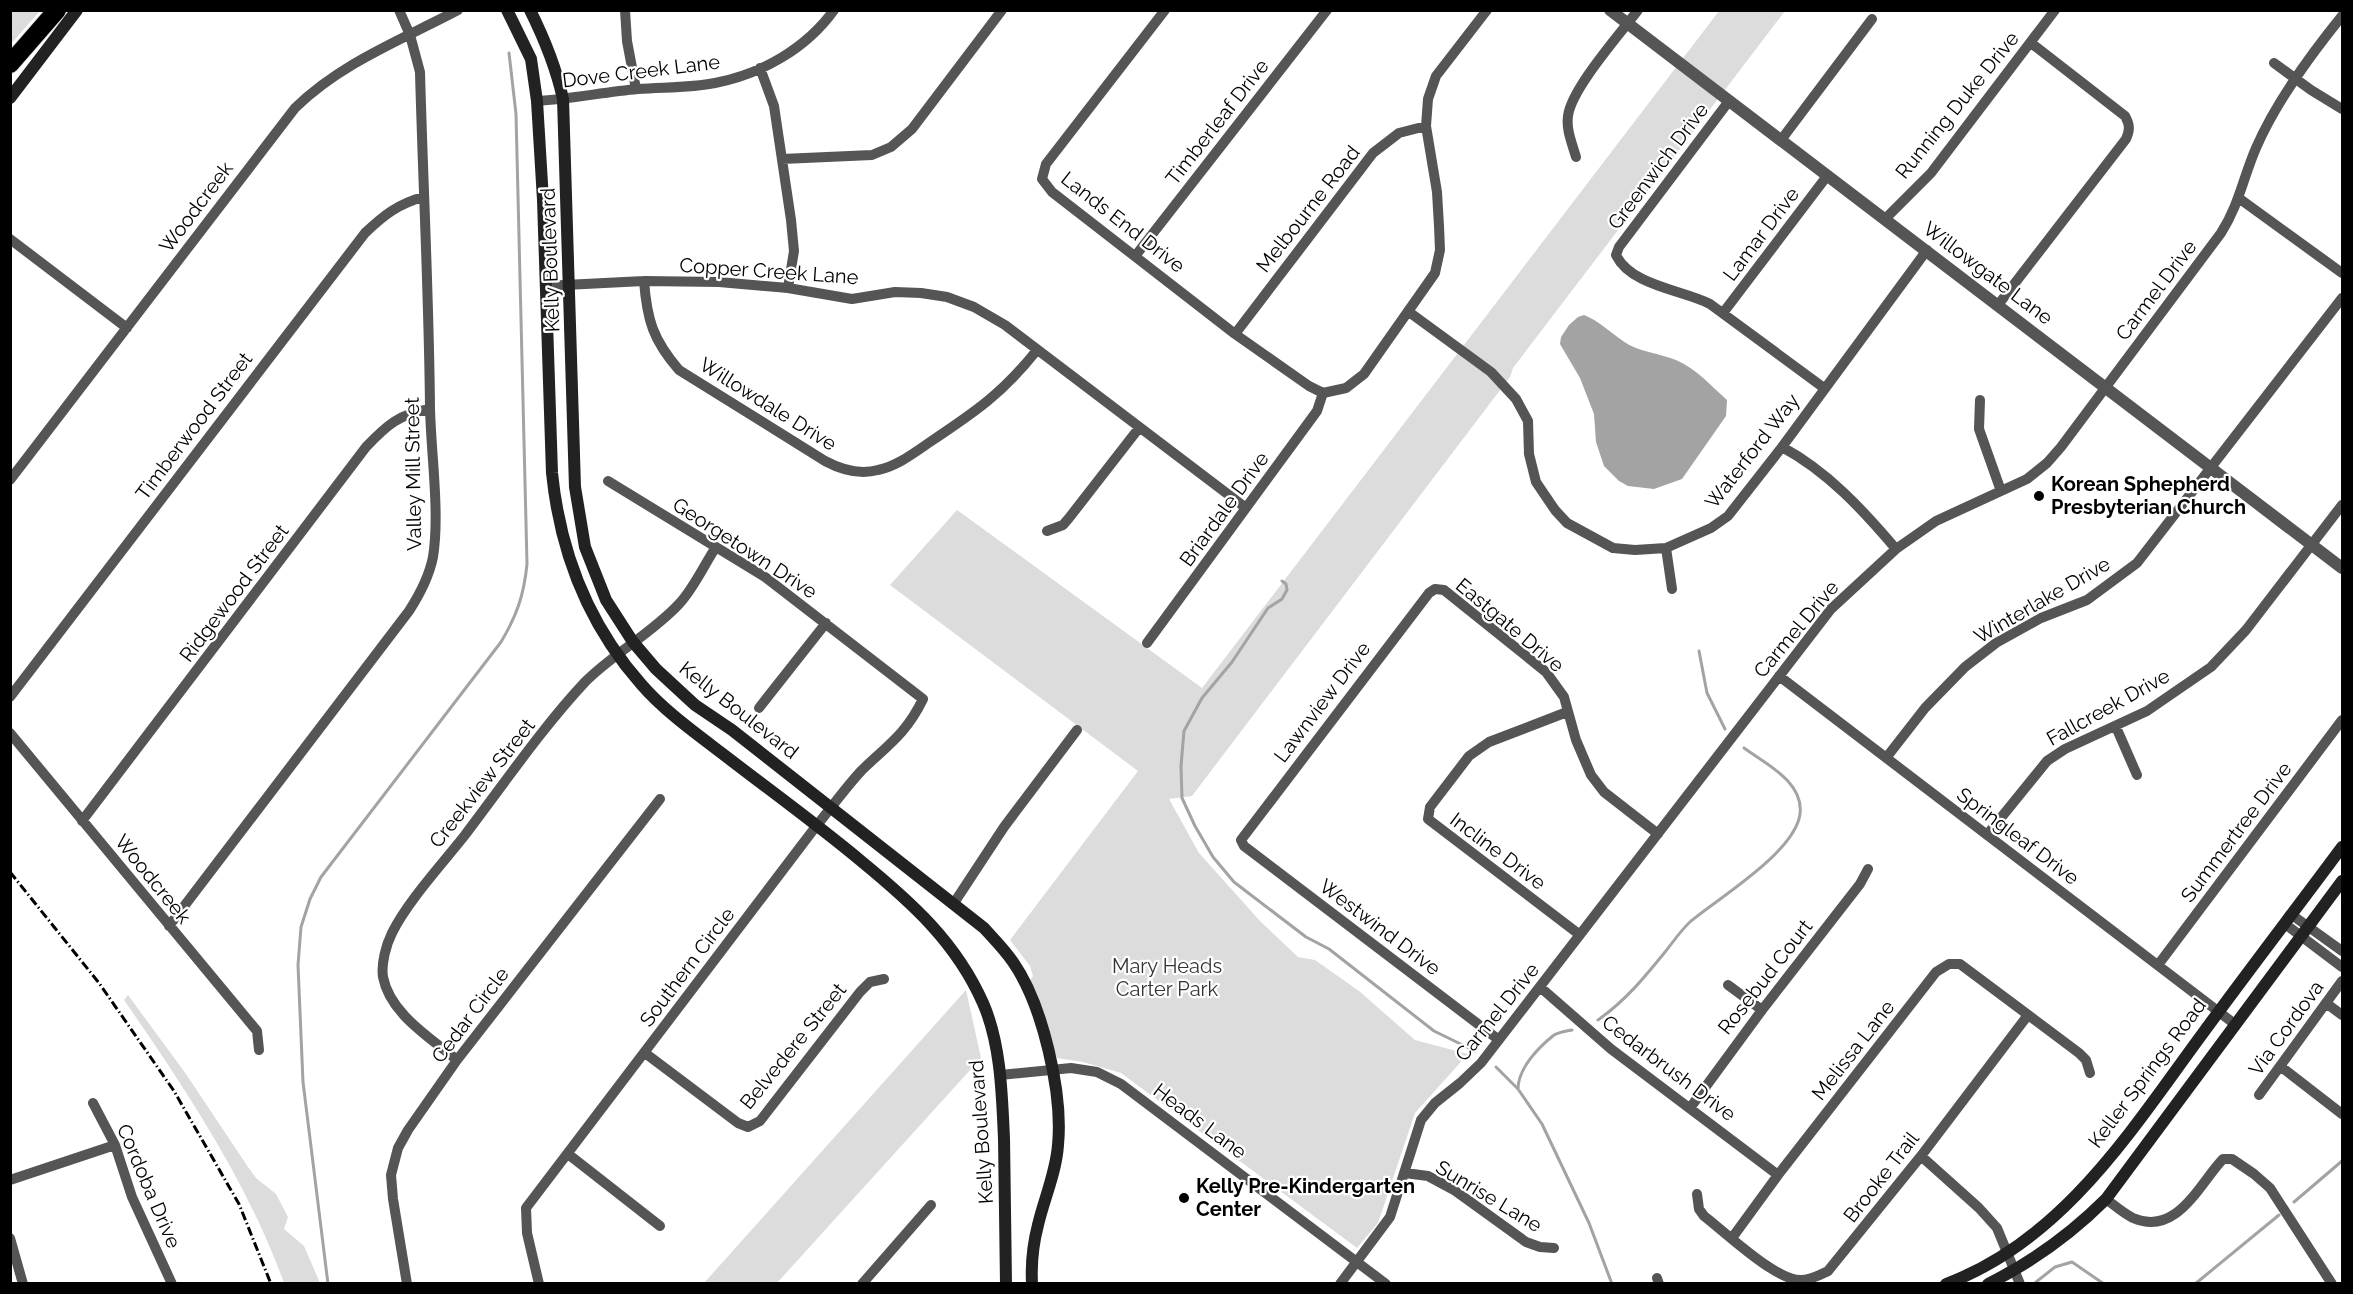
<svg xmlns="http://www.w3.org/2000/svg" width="2353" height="1294" font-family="Raleway,sans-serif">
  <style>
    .green { fill: #dcdcdc }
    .water { fill: #a3a3a3 }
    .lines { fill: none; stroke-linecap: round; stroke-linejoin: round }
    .stream { stroke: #a3a3a3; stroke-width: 3 }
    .motorway-casing { stroke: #dbdbdb; stroke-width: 20 }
    .minor { stroke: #555; stroke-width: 10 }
    .tertiary { stroke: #555; stroke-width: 12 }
    .secondary { stroke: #222; stroke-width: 12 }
    .motorway { stroke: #000; stroke-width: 18 }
    .rail { stroke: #000; stroke-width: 3; stroke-dasharray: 9 3 1.5 3; stroke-linecap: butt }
    .poi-dot { fill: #000; stroke: #fff; stroke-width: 2 }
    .labels { text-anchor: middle; stroke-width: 4.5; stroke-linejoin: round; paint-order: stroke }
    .street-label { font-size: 20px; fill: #000; stroke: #fff }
    .poi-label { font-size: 20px; font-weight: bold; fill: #000; stroke: #fff; text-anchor: start }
    .park-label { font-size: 20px; fill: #333; stroke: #fff }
  </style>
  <rect width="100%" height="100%" fill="#fff"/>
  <path class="green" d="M11 10 40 11 11 44 10 11Z
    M1719 11H1785L1513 368 1510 377 1192 796 1169 799 1199 853 1260 921 1298 957 1315 960 1359 991 1415 1040 1468 1054 1415 1113 1378 1223 1357 1248 1121 1073 1083 1062 1057 1058 1027 984 1033 976 1030 966 1010 940 1138 771 890 585 957 510 1202 688Z
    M966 990 981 1058 777 1283H704Z
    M128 995 186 1074 248 1167 256 1178 276 1194 288 1217 284 1229 304 1246 320 1283H284C248 1183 185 1088 124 1000Z"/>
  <path class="water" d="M1584 315C1599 321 1610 332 1623 341 1638 352 1659 353 1676 360 1697 369 1710 385 1727 400L1726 416 1682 479 1654 489 1628 486 1619 481 1604 466 1596 442 1594 414 1580 378 1560 344 1561 337 1569 325 1578 317Z"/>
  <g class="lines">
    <path class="stream" d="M1282 581 1286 584 1287 590 1282 599 1268 608 1232 662 1202 698 1184 731 1181 766 1182 798 1195 826 1213 857 1234 882 1306 937 1329 949 1434 1031 1475 1051
      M1699 651 1707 693 1725 729
      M1598 1020C1625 1001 1644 978 1665 952 1673 942 1681 930 1691 921 1720 897 1795 852 1800 814 1804 782 1766 764 1744 748
      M1496 1067 1518 1089 1542 1124 1589 1223 1612 1284
      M1518 1089C1518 1068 1539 1047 1554 1035 1559 1032 1567 1031 1572 1030
      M2294 1202 2342 1161
      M2036 1282 2055 1267 2072 1262 2104 1284
      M328 1284 303 1082 298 965 301 927 310 899 321 877 501 642C517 615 524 595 527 564L516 114 509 53
      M2195 1284 2279 1215"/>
    <g class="motorway-casing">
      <path id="motorway" d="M10 64 57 10"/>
    </g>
    <path class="minor" d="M625 10 627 41 636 89
      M1165 10 1046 164 1042 179 1052 192 1235 334 1309 386 1323 393
      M2274 63 2311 90 2342 109
      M760 68 774 106 791 220 794 251 788 288
      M537 101C571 99 604 92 638 89 663 87 690 88 715 83 761 74 806 49 834 10
      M1729 101 1619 247 1616 255C1631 286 1683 290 1710 304L1824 388
      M1781 140 1872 19
      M1576 157C1572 143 1566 130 1568 116 1571 89 1620 34 1638 10
      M782 159 872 155 891 147 912 129 1002 10
      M2240 199 2342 273
      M1885 219 1931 173 2055 10
      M10 239 127 328
      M1136 255 1327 10
      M644 281C647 320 653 340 679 370L825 461C840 469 860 475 878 470 897 466 914 453 930 442 975 412 1003 393 1037 350
      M545 286 644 281 719 282 788 288 852 299 895 292 921 293 947 297 974 307 1005 325 1246 508
      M1998 305 2126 139C2130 130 2130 125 2125 116L2031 43
      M1409 312 1491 372 1516 399 1528 421 1529 454 1536 482 1555 510 1567 523 1613 548 1635 550 1666 548 1711 528 1728 516 1782 447 1927 250
      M1723 313 1827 176
      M1235 334 1373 153 1399 133 1426 126
      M1323 393 1346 388 1364 374 1435 273 1440 250 1439 226 1437 192 1426 126 1428 99 1436 76 1487 10
      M1980 400 1979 429 2001 491
      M1782 447C1827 471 1863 510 1896 549
      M10 480 295 108C341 63 401 40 458 10
      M1047 531 1063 525 1069 518 1139 428
      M1666 548 1672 589
      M1147 643 1317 411 1323 393
      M1779 676 2236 1025
      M10 697 365 233C384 215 398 204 423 197
      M759 708 826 623
      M1567 712 1489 742 1469 756 1430 807 1428 819 1580 935
      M2116 727 2137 775
      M10 733 257 1031 259 1050
      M1886 758 1925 708 1965 667 1996 643 2041 618 2087 600 2137 563 2342 298
      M82 821 366 447C387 425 399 414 430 409
      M1987 835 2047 761 2065 749 2147 711 2211 667 2246 630 2342 505
      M954 903 1004 827 1077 730
      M2292 915 2342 951
      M2285 924 2342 967
      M169 926 409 611C420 594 429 577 433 557 440 513 431 454 430 408 429 296 423 184 420 72L410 35 399 10
      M2158 965 2342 720
      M1728 985 1762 1010
      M1540 987 1611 1049 1778 1175
      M2326 1003 2342 1015
      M1499 1040 1244 846 1241 840 1429 593 1435 589 1444 590 1546 672 1564 697 1576 740 1591 775 1604 792 1658 834
      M645 1053 738 1123 748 1127 760 1121 860 992 870 982 884 979
      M457 1060C431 1038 390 1014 383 977 381 964 386 945 392 933 407 902 443 863 465 835 503 785 542 728 585 682 614 653 651 634 679 604 694 588 704 565 716 547
      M2280 1066 2342 1114
      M1000 1075 1071 1068 1097 1072 1121 1084 1386 1284
      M2259 1095 2342 981
      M93 1103 115 1145 132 1197 172 1284
      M1690 1108 1762 1010 1860 884 1868 869
      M568 1154 660 1226
      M1921 1156 1979 1208 1997 1228 2020 1284
      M1405 1173 1428 1176 1454 1190 1526 1242 1540 1247 1554 1248
      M10 1180 115 1145
      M1697 1194 1699 1209 1704 1216C1725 1232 1776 1281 1801 1280 1811 1280 1820 1275 1828 1271L1921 1156 2028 1015
      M2106 1199C2114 1205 2123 1213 2133 1218 2177 1237 2199 1184 2223 1159H2232L2254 1174 2270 1188 2332 1284
      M10 1238 23 1284
      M1732 1238 1778 1175 1936 972 1949 964H1960L2079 1053 2086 1060 2090 1073
      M1657 1278 1659 1284
      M407 1284 393 1199 391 1175 398 1148 408 1130 457 1060 660 799
      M539 1284 527 1233 526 1208 817 825C832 807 846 787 862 770 888 745 906 734 923 699L765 577 608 481
      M862 1284 931 1205
      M1340 1284 1390 1217 1421 1120 1435 1103 1460 1083 1481 1063 1831 609 1896 549 1936 521 2027 479 2047 463 2061 447 2221 233C2239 205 2243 178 2256 148 2275 104 2312 53 2342 16"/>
    <path class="tertiary" d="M1610 10 2342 568"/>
    <path class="secondary" d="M507 10 531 59 537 101 543 200 552 473C560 551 588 624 641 684 666 713 701 737 732 761 775 794 819 826 861 861 911 902 956 942 983 1003 1001 1044 1002 1095 1004 1139 1005 1187 1005 1235 1006 1284
      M530 10C545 40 556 67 563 99L575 487 585 547 606 600 633 642 656 669 695 705 732 730 984 928C994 939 1005 950 1013 962 1043 1005 1063 1094 1058 1145 1056 1173 1044 1199 1038 1225 1033 1244 1031 1264 1032 1284
      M10 98 77 10
      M1946 1284C2064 1240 2132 1129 2203 1033 2249 970 2296 909 2342 847
      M1988 1284C2032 1262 2071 1234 2106 1199L2342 881"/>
    <use href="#motorway" class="motorway"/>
    <path class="rail" d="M10 872 99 983 174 1091 239 1204 271 1284"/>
  </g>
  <g class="poi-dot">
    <circle cx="2039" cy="496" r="6"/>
    <circle cx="1184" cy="1198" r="6"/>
  </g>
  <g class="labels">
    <g class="street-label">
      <text transform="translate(641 71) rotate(-7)" y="7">Dove Creek Lane</text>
      <text transform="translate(1957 105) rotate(-51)" y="7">Running Duke Drive</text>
      <text transform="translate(1217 122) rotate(-52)" y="7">Timberleaf Drive</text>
      <text transform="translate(1658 166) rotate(-53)" y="7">Greenwich Drive</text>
      <text transform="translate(196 207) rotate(-53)" y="7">Woodcreek</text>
      <text transform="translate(1308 209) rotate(-52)" y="7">Melbourne Road</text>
      <text transform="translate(1123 222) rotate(38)" y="7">Lands End Drive</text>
      <text transform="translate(1761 234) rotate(-53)" y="7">Lamar Drive</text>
      <text transform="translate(550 260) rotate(-92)" y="7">Kelly Boulevard</text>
      <text transform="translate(769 271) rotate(4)" y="7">Copper Creek Lane</text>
      <text transform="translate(1988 273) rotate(37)" y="7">Willowgate Lane</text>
      <text transform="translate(2156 290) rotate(-53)" y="7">Carmel Drive</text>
      <text transform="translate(768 404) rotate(32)" y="7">Willowdale Drive</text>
      <text transform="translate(194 426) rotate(-53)" y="7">Timberwood Street</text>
      <text transform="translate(1752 451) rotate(-52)" y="7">Waterford Way</text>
      <text transform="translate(413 474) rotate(-91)" y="7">Valley Mill Street</text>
      <text transform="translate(1224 509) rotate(-54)" y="7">Briardale Drive</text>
      <text transform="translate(745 548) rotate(33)" y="7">Georgetown Drive</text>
      <text transform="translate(234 593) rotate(-53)" y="7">Ridgewood Street</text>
      <text transform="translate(2042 600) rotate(-30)" y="7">Winterlake Drive</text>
      <text transform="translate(1510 625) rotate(40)" y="7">Eastgate Drive</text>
      <text transform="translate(1796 629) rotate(-50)" y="7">Carmel Drive</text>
      <text transform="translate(1322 702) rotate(-53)" y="7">Lawnview Drive</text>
      <text transform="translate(2108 707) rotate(-29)" y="7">Fallcreek Drive</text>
      <text transform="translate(739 710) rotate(38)" y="7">Kelly Boulevard</text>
      <text transform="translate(482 783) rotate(-52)" y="7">Creekview Street</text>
      <text transform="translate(2236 832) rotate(-53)" y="7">Summertree Drive</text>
      <text transform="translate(2018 836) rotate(37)" y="7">Springleaf Drive</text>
      <text transform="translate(1498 851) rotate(37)" y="7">Incline Drive</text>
      <text transform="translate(153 879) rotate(51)" y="7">Woodcreek</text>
      <text transform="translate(1380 927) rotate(37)" y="7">Westwind Drive</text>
      <text transform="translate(687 967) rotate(-53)" y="7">Southern Circle</text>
      <text transform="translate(1765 977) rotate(-52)" y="7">Rosebud Court</text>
      <text transform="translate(1497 1012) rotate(-51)" y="7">Carmel Drive</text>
      <text transform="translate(470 1015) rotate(-53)" y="7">Cedar Circle</text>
      <text transform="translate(2286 1028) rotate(-54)" y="7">Via Cordova</text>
      <text transform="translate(793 1046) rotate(-51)" y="7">Belvedere Street</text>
      <text transform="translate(1853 1050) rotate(-52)" y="7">Melissa Lane</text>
      <text transform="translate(1669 1068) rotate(37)" y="7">Cedarbrush Drive</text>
      <text transform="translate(2147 1073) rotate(-53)" y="7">Keller Springs Road</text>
      <text transform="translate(1200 1121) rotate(37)" y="7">Heads Lane</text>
      <text transform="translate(981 1132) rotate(-94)" y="7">Kelly Boulevard</text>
      <text transform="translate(1881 1177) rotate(-52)" y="7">Brooke Trail</text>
      <text transform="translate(149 1186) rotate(67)" y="7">Cordoba Drive</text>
      <text transform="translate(1489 1196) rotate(31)" y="7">Sunrise Lane</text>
    </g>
    <g class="poi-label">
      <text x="2051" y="491">Korean Sphepherd<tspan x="2051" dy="23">Presbyterian Church</tspan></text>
      <text x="1196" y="1193">Kelly Pre-Kindergarten<tspan x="1196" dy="23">Center</tspan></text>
    </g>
    <g class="park-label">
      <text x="1167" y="973">Mary Heads<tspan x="1167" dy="23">Carter Park</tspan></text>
    </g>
  </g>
  <rect width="2353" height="1294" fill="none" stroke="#000000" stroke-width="24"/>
</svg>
